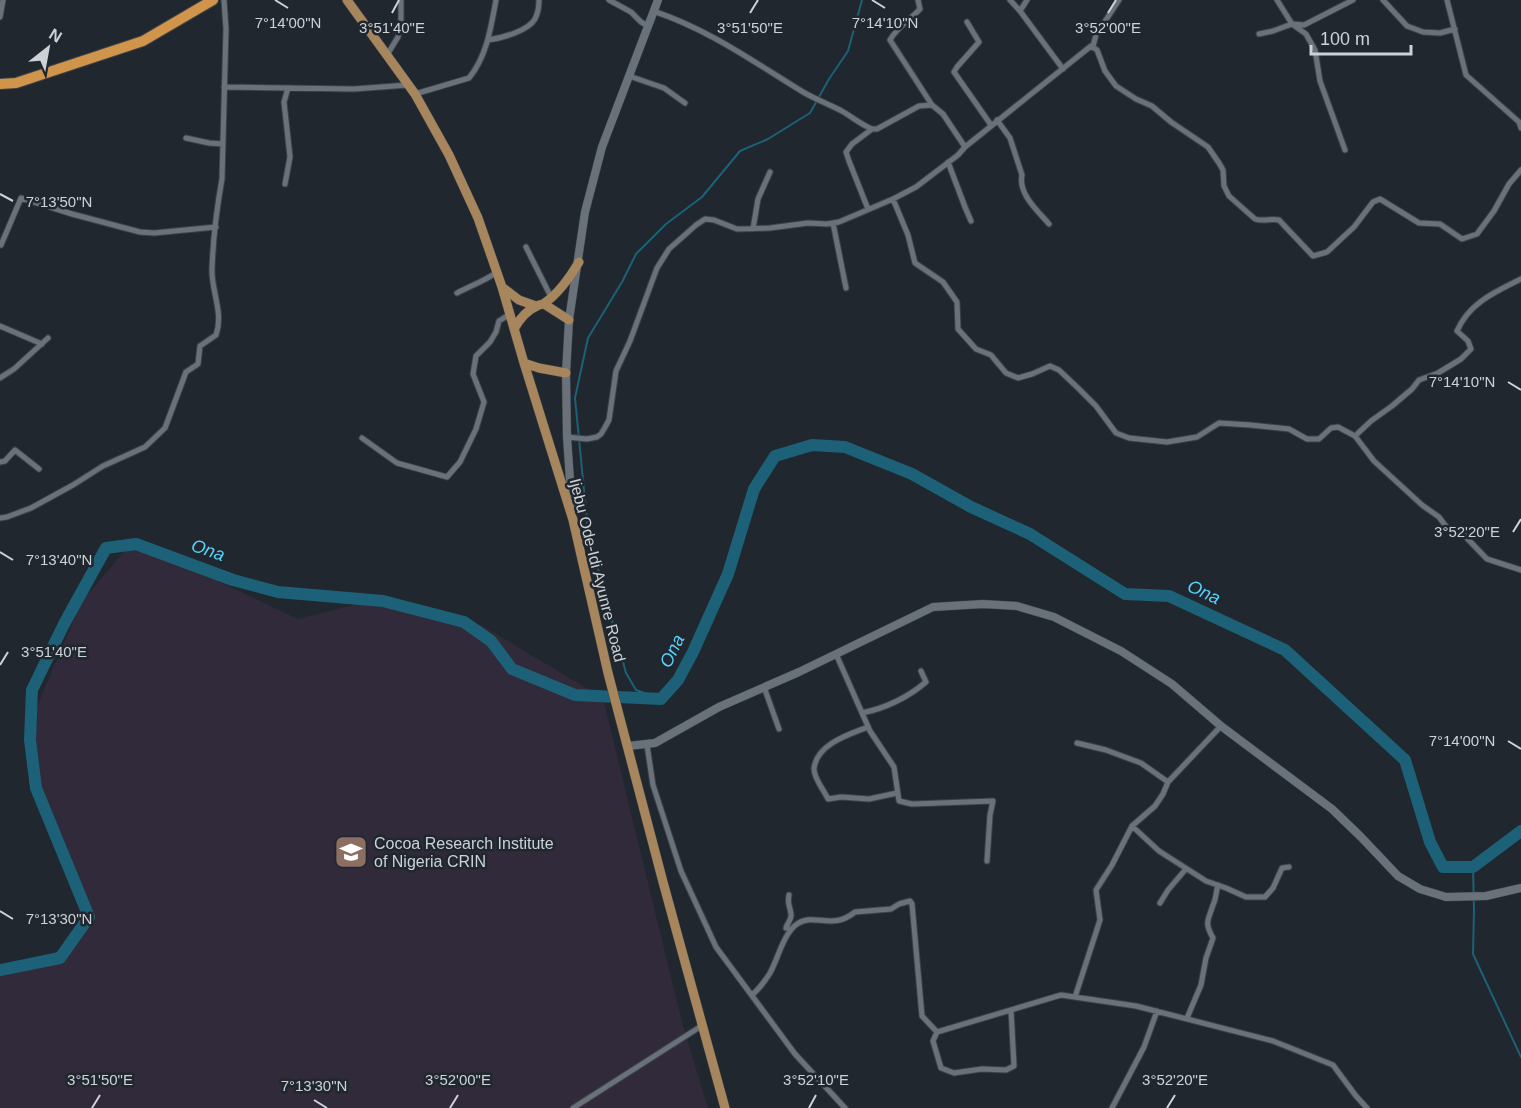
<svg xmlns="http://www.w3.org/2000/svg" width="1521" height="1108" font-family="Helvetica,sans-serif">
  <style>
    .education { fill: #302a3a }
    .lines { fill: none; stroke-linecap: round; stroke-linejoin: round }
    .stream { stroke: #1c6177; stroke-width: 2 }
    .river { stroke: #1c6177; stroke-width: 12 }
    .street-casing { stroke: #3c4248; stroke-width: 7 }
    .secondary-casing { stroke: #3c4248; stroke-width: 9 }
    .primary-casing { stroke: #3c4248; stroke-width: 10 }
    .highway-casing { stroke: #3c4248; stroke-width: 12 }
    .street { stroke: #69717a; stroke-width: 5 }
    .secondary { stroke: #69717a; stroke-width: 8 }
    .primary { stroke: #a7865d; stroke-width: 9 }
    .highway { stroke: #d0944a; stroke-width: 10 }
    .ticks { fill: none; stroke: #cdd2d7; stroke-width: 2 }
    .labels { text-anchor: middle; stroke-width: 5; stroke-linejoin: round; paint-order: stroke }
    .street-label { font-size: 16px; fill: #cdd2d7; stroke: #20272e }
    .poi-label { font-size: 16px; fill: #cdd2d7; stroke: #20272e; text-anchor: start }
    .water-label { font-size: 18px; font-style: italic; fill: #55d2fd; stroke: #20272e }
    .ticks-label { font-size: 15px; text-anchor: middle; fill: #cdd2d7; stroke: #20272e; stroke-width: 5; stroke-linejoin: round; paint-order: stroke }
  </style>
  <rect width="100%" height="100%" fill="#20272e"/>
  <path class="education" d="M128 547 199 572 298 619 385 597 481 625 603 698 681 1018 708 1108H0V969L59 951 88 917 36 788 34 713 82 601Z"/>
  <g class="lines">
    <path class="stream" d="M661 699 636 690 626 673 588 531 575 398 588 338 622 282 636 254 666 224 702 197 740 151 768 139 810 113 829 79 848 51 862 0
      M1473 867 1474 910 1473 954 1521 1057"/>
    <path class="river" d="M0 970 60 958 89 917 36 788 30 740 32 690 64 624 106 548 136 544 233 580 278 592 383 601 464 622 491 641 512 669 575 695 661 699 678 680 693 652 728 574 754 489 775 456 812 445 845 447 912 474 971 507 1030 534 1125 594 1169 596 1285 650 1405 760 1430 842 1443 867H1473L1521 831"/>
    <g class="street-casing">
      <path id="street" d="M609 0 631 12 641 22 648 26
        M918 0 920 9C910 20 897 27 890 40L932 105
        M1010 0 1020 11
        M1027 0 1020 11 1063 69
        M1277 0 1292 24 1306 34 1315 50 1320 81 1345 150
        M1383 0 1407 26 1423 32 1440 33 1455 29
        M1447 0 1466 75 1519 122 1521 128
        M0 17 3 0
        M967 22 979 42 957 67 954 72 991 125
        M1259 34 1273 31 1292 24 1304 25 1353 0
        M488 40C502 38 528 31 535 19 538 13 539 6 539 0
        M1093 46 1096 35 1119 0
        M387 55 398 37 401 22V0
        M629 76 664 88 685 103
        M224 87 354 89 408 85
        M415 94 469 78C487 56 491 27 496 0
        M997 120 1010 138 1022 175C1018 194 1038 211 1049 224
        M186 138 209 143 223 144
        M965 147 1091 46 1097 50 1105 71 1116 86 1136 99 1152 106 1171 122 1208 147 1219 163 1223 170 1224 186 1229 196 1255 219C1264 222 1271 218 1279 220L1313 256 1327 252 1354 227 1373 202 1380 199 1419 223 1440 224 1462 239 1477 234 1494 211 1509 184 1521 170
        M948 162 965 207 971 221
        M285 184 290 157 284 102 288 88
        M893 199 908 235 915 263 943 282 957 302 958 329 976 349 991 355 1006 373 1018 378 1032 374 1050 366 1059 370 1078 388 1096 406 1116 433 1129 438 1167 442 1197 437 1219 423 1250 425 1289 429 1307 439H1319L1331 428 1338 427 1355 436 1374 461 1422 505 1439 517 1448 529 1460 531 1487 559 1521 570
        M868 209 849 161 846 152 852 144 872 129
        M833 223 846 288
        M753 229 758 199 770 172
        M0 244 1 245 21 198 72 214 140 232 154 233 216 227
        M526 247 551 297
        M457 293C470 286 485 281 497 272
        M0 326 42 344
        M0 378 14 369 48 338
        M1355 436 1371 421 1392 406 1412 389 1419 380 1438 373 1461 359 1471 349 1468 341 1457 331C1469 303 1495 292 1521 279
        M567 437 587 439 597 437 601 434 604 429 609 420 616 371 630 341 657 268 669 249 696 225 705 219 714 220 737 229 770 228 808 223 827 224 839 222 893 199 916 187 958 155 965 147 943 114 932 105 919 106 877 129H872C860 124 851 116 840 110 828 104 815 99 803 92 754 62 708 29 653 11
        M362 438 397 463 447 477 460 462 476 429 484 402 473 374 476 356 490 342 496 332 499 321 510 314
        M0 462 5 461 15 450 39 469
        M0 518 7 517 31 508 73 485 103 466 145 447 165 428 186 372 198 364 200 346 216 335C224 313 211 290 212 269 213 240 217 207 222 179L226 29 224 0
        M836 654 870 731 894 767 899 801 912 804 993 801 990 815 987 861
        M764 687 779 729
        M862 713C886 708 907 698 926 682L921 671
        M868 727C850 734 816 744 814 769 814 779 824 790 828 799L841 797 869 799 897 793
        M1077 743 1106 750 1141 763 1168 782
        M647 745 653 785 681 871 716 947 795 1054 845 1108
        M1132 826 1159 851 1206 881 1226 888 1246 897H1265L1273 888 1282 868 1289 867
        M789 895C787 906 790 905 791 914 792 920 787 923 786 928L791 929
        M1160 903 1168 890 1185 870
        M752 995C759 989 765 981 770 973 778 959 783 934 797 924 815 912 832 931 855 912L891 909 899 904 910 901 912 904 922 1016 937 1032 1061 995 1136 1006 1273 1041 1333 1065 1356 1096 1367 1108
        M1075 997 1100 920 1096 890 1112 865 1132 826 1155 806 1163 794 1168 782 1221 726
        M1187 1018 1201 985 1206 958 1213 938C1204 922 1208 921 1213 905 1216 899 1216 892 1218 885
        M937 1032 933 1041 941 1068 954 1073 982 1069 1006 1070 1014 1066 1011 1010
        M573 1108 703 1025
        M1112 1108 1144 1047 1157 1011"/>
    </g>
    <g class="secondary-casing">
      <path id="secondary" d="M572 509 567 437 566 373 569 320 585 212 602 147 658 0
        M628 746 655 743 719 707 799 672 933 607 983 604 1017 606 1054 617 1121 651 1172 684 1221 726 1332 809 1361 837 1398 876 1420 889 1446 897 1486 896 1521 888"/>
    </g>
    <g class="primary-casing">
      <path id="primary" d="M347 0 415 94 449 155 478 218 502 287 524 363 573 520 608 673 663 882 725 1108
        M502 287 519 300 536 306
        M544 304 569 320
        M514 329C519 320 527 310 537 306 542 303 541 306 546 302 560 292 570 277 579 262
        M524 363 539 368 566 373"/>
    </g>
    <g class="highway-casing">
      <path id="highway" d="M0 84 16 83 143 41 213 0"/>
    </g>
    <use href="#street" class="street"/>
    <use href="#secondary" class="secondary"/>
    <use href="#primary" class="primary"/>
    <use href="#highway" class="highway"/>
  </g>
  <path class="ticks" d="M275 0 288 8M872 0 885 8M392 13 399 0M750 13 758 0M1108 13 1116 0M0 194 13 201M1508 382 1521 390M1513 532 1521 519M0 552 13 560M0 665 8 652M1508 741 1521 749M0 911 13 919M314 1100 327 1108M92 1108 100 1095M450 1108 458 1095M809 1108 816 1095M1167 1108 1175 1095"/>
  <defs>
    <g id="school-square" transform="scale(1.725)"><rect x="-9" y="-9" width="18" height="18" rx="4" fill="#8d6e63" stroke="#20272e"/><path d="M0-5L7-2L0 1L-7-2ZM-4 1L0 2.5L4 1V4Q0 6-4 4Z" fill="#fff"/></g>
  </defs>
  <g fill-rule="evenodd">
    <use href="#school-square" x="351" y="852"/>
  </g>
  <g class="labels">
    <g class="street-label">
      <text transform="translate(598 570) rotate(76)" y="6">Ijebu Ode-Idi Ayunre Road</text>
    </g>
    <g class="poi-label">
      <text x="374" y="849">Cocoa Research Institute<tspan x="374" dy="18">of Nigeria CRIN</tspan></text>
    </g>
    <g class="water-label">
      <text transform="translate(208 550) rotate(19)" y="6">Ona</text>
      <text transform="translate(1204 592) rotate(25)" y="6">Ona</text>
      <text transform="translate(672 651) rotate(-64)" y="6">Ona</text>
    </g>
  </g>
  <g class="ticks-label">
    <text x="288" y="28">7°14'00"N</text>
    <text x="885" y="28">7°14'10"N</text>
    <text x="392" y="33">3°51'40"E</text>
    <text x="750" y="33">3°51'50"E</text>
    <text x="1108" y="33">3°52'00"E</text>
    <text x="59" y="207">7°13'50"N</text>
    <text x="1462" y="387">7°14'10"N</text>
    <text x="1467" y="537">3°52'20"E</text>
    <text x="59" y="565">7°13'40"N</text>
    <text x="54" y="657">3°51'40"E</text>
    <text x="1462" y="746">7°14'00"N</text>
    <text x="59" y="924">7°13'30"N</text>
    <text x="100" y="1085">3°51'50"E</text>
    <text x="458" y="1085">3°52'00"E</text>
    <text x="816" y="1085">3°52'10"E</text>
    <text x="1175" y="1085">3°52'20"E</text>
    <text x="314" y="1091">7°13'30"N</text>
  </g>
  <g transform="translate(48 48) rotate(31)" stroke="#20272e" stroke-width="4.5" paint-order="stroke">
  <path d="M0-4.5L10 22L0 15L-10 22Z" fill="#cdd2d7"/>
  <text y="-9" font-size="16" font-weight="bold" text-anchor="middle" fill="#cdd2d7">N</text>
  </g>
  <path d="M1311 45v9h100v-9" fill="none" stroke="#cdd2d7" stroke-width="3"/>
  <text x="1320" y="45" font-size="18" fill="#cdd2d7" stroke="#20272e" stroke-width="4.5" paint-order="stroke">100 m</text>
</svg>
